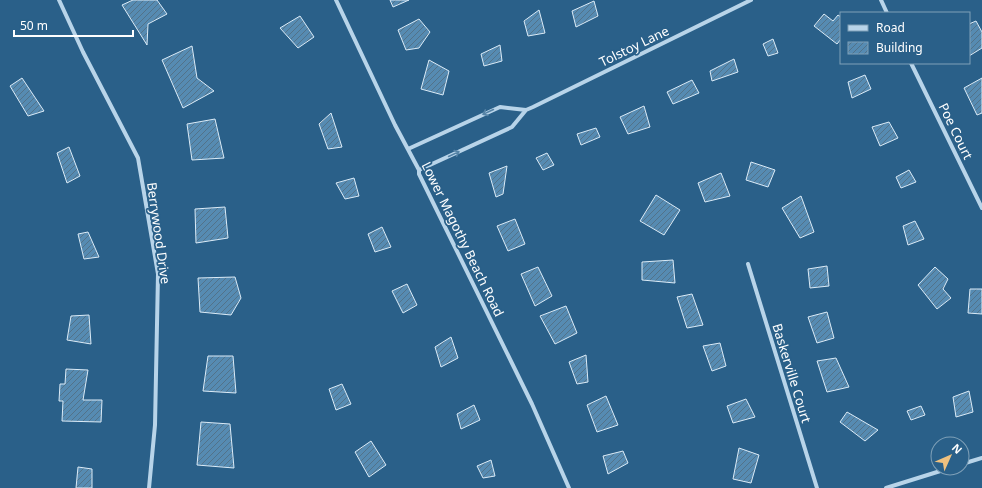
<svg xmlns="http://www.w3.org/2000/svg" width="982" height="488" font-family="'Noto Sans',sans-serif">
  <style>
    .building { fill: url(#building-hatch); stroke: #dbebf7 }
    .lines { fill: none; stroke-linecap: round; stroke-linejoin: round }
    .street { stroke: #b8d4e9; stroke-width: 4 }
    .oneway { stroke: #5583a6 }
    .labels { text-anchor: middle; stroke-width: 3.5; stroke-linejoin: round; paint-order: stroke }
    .street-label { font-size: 13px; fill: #fff; stroke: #2a6089 }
  </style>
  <defs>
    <pattern id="building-hatch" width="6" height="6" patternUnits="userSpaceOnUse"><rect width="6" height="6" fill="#568bb2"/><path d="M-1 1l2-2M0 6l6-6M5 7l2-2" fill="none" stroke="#527289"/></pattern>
  </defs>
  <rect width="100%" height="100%" fill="#2a6089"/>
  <path class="building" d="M133 0H157L167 14 148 24 147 45 122 5Z
    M390 0H409L393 7Z
    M594 1 598 16 576 27 572 11Z
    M539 10 545 33 528 36 524 21Z
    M824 14 833 21 838 15 841 17V39L837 44 814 26Z
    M300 16 314 37 298 48 280 28Z
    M419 19 430 32 419 48 406 50 398 30Z
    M976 21 982 32V48L969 56V24Z
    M773 39 778 53 768 56 763 44Z
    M500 45 502 61 484 66 481 54Z
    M192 46 197 78 214 91 183 108 162 60Z
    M734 59 738 72 712 81 710 71Z
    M429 60 449 71 443 95 421 89Z
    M865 75 871 89 852 98 848 82Z
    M22 78 44 111 28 116 10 86Z
    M982 78V113L977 115 964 88Z
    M692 80 699 93 673 104 667 92Z
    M644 106 650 127 628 134 620 117Z
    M331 113 342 147 328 149 319 124Z
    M215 119 224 158 192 160 187 124Z
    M889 122 898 138 880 146 872 127Z
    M596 128 600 137 581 145 577 134Z
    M69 147 80 176 67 183 57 153Z
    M547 153 554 165 543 170 536 158Z
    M751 162 775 170 768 187 746 180Z
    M507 166 503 194 496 197 489 173Z
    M909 170 916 182 901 188 896 177Z
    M721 173 730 196 705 202 698 183Z
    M354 178 359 196 345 199 336 183Z
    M656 195 680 210 664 235 640 221Z
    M801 196 814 232 800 238 782 208Z
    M225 207 228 238 196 243 195 209Z
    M515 219 525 244 508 251 497 226Z
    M915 221 924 239 908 245 903 226Z
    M382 227 391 247 375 252 368 234Z
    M88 232 99 257 84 259 78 234Z
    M673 260 675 283 642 280V262Z
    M827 266 829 286 810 288 808 269Z
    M538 267 552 296 535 306 521 274Z
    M935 267 948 279 943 289 951 298 937 309 918 285Z
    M235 277 241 298 231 315 200 312 198 278Z
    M407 284 417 305 403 313 392 291Z
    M970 289H982V314L968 313Z
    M692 294 703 325 687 328 677 297Z
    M566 306 577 333 555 344 540 316Z
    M827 312 834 338 817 343 808 317Z
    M89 315 91 344 67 340 71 316Z
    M451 337 458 358 441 367 435 347Z
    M720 343 726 366 712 371 703 346Z
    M586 355 588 382 577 384 569 362Z
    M208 356H233L236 393 203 391Z
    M836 358 849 387 827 392 817 361Z
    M66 369 88 370 83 400H102L101 422 62 421 63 401H59L60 384H65Z
    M342 384 351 404 336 410 329 389Z
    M969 391 973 412 956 417 953 397Z
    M606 396 618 425 597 432 587 405Z
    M746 399 755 417 733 423 727 406Z
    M474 405 480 420 461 429 457 414Z
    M921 406 925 415 911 420 907 411Z
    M847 412 878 430 865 441 840 422Z
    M201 422 230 424 234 468 197 465Z
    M371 441 386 465 369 477 355 452Z
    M739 448 759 455 751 483 733 479Z
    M623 451 628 463 608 474 603 456Z
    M491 460 495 476 483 478 477 466Z
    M78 467 92 469V488H76Z"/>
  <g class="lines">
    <path class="street" d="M59 0 83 52 138 158 158 274 155 425 149 488
      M336 0 395 125 419 170V174L532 404 569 488
      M881 0 887 13
      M911 63 982 208
      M408 149 500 107 526 110
      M419 170 512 127 526 110 533 107 751 0
      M748 264 817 488
      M962 464 982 458
      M886 488 950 468"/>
  </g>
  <defs><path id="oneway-shaft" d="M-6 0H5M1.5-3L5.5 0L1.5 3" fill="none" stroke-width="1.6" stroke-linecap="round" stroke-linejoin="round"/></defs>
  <g class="oneway">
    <use href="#oneway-shaft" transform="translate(488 112) rotate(155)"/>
    <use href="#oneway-shaft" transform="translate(454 154) rotate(-25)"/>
  </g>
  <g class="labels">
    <g class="street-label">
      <text transform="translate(634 46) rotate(-26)" y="5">Tolstoy Lane</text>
      <text transform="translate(956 131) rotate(64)" y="5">Poe Court</text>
      <text transform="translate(159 233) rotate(82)" y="5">Berrywood Drive</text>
      <text transform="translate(463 239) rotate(64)" y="5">Lower Magothy Beach Road</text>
      <text transform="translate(792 373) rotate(73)" y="5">Baskerville Court</text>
    </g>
  </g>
  <rect x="840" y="12" width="130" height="52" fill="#2a6089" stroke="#7fa0b8"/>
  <rect x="848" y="25" width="20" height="6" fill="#b8d4e9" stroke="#7fa0b8"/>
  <text x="876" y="32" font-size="12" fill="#ffffff">Road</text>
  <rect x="848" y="42" width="20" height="12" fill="url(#building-hatch)" stroke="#7fa0b8"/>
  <text x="876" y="52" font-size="12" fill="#ffffff">Building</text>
  <g transform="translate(950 456) rotate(45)"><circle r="19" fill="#2a6089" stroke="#7fa0b8"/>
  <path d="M0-3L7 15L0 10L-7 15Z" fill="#efc17f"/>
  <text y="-6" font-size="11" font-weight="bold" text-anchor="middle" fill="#ffffff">N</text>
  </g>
  <path d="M14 30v6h119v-6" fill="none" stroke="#ffffff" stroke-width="2"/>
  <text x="20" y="30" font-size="12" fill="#ffffff" stroke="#2a6089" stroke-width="3" paint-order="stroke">50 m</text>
</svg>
